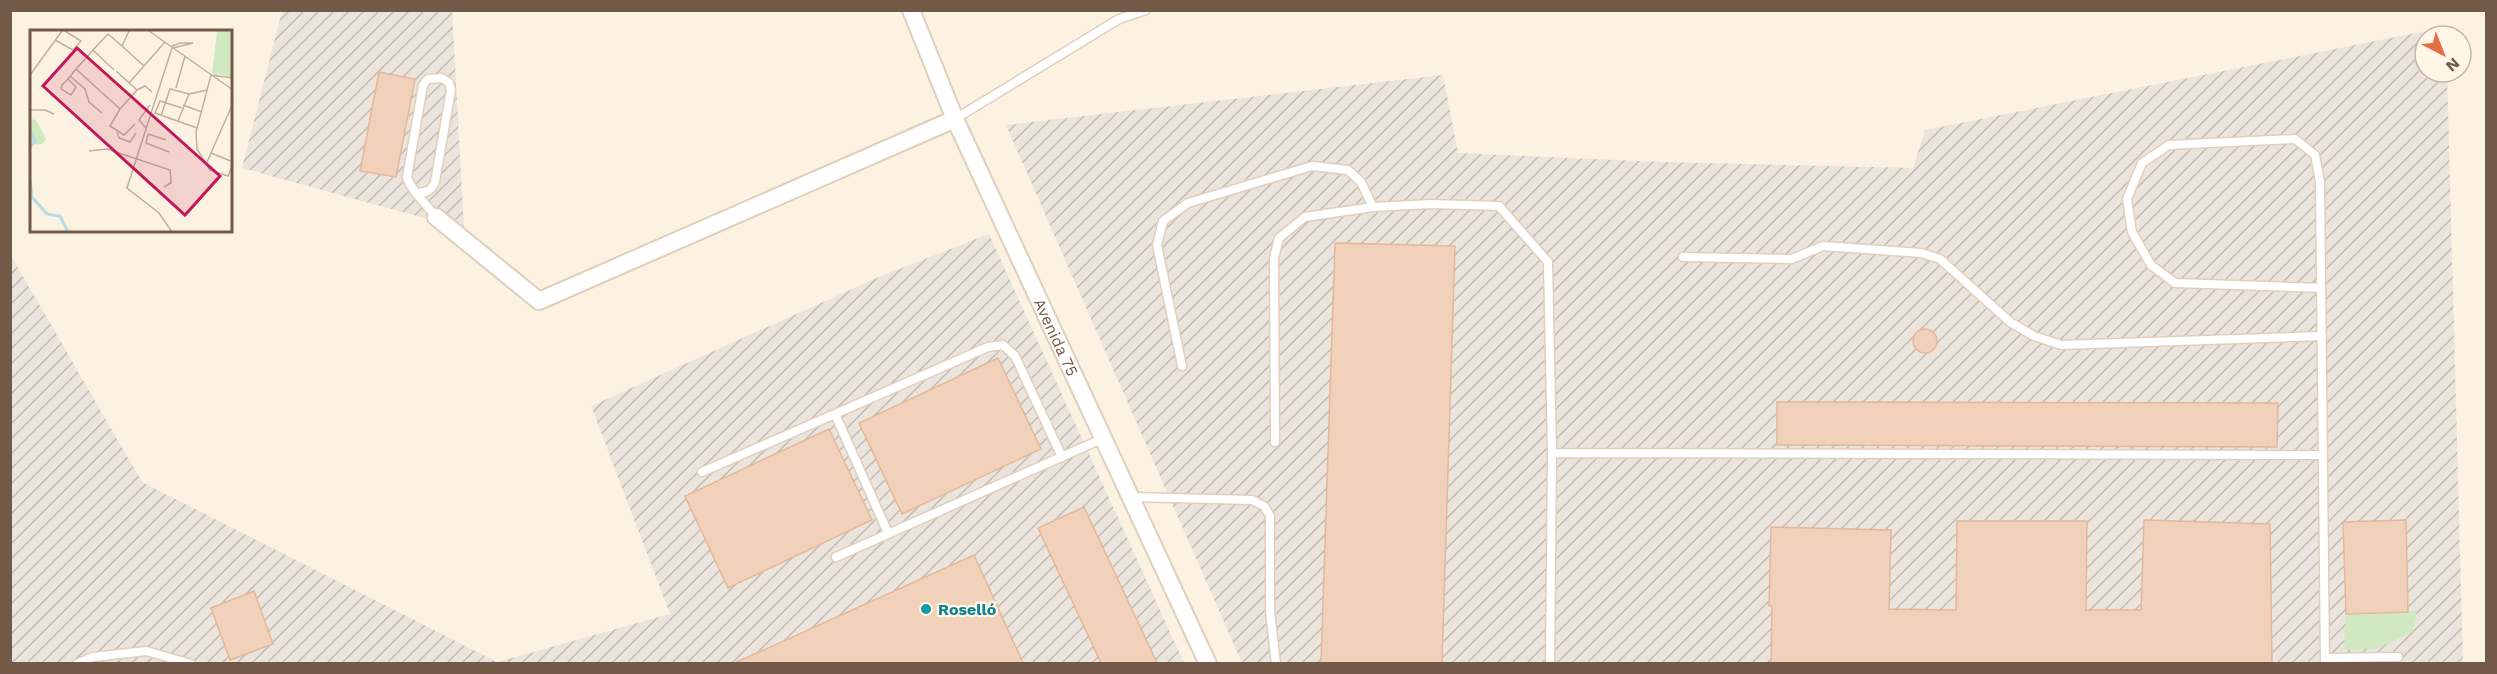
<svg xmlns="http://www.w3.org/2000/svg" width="2497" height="674" font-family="'Work Sans',sans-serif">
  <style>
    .industrial { fill: url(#industrial-furrows) }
    .grass { fill: #d0e9c0 }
    .building { fill: #f1d1b9; stroke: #e4b899; stroke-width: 1.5 }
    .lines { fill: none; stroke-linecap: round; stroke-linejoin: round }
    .service-casing { stroke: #e0cfbd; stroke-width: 11 }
    .minor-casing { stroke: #e0cfbd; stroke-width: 20 }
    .service { stroke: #fff; stroke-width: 8 }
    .minor { stroke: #fff; stroke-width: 16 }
    .culture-dot { fill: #0f9aa8; stroke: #fff6e7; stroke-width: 2 }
    .labels { text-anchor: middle; stroke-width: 4.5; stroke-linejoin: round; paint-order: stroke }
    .street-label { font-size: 16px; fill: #735948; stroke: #fff6e7 }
    .culture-label { font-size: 16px; font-weight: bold; fill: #0d838f; stroke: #fff6e7; text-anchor: start }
    .inset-river { fill: none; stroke: #b6dde5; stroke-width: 3 }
    .inset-road { fill: none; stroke: #c1b09f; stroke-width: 1.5 }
    .view { fill: #c2185b; fill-opacity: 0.15; stroke: #c2185b; stroke-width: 3 }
    .inset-edge { fill: none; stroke: #735948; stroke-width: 3 }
  </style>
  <defs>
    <pattern id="industrial-furrows" width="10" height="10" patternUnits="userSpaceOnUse" patternTransform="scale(1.5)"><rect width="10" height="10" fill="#ebe4dd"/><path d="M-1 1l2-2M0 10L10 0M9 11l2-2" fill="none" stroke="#c3bcb5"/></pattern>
  </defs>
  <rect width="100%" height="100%" fill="#fcf2e1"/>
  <path class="industrial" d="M282 11H452L464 229 242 168Z
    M2446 27V36H2425V72H2447L2463 663H1242L1006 125 1443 75 1458 153 1661 162 1913 168 1925 130Z
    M989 234 1184 663H11L10 254 142 482 497 662 670 614 591 406 879 277Z"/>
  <path class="grass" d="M2417 611 2413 632 2375 649 2344 650 2346 614Z"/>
  <path class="building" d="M379 72 415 79 396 177 360 171Z
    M1335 243 1455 246 1442 663H1321Z
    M1913 341a12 12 0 1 1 24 0a12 12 0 1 1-24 0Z
    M998 358 1041 449 902 514 859 423Z
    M1777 402 2278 403 2277 447 1777 445Z
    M829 429 872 520 728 588 685 496Z
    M1084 507 1157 663H1101L1038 528Z
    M2144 520 2270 524 2272 663H1771L1772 606H1769L1771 527 1891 530 1889 609 1956 610 1957 521H2087L2086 610H2141Z
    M2406 520 2408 612 2346 614 2343 522Z
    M974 555 1023 663H735Z
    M254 591 273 644 230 660 211 608Z"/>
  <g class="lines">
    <g class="service-casing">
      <path id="service" d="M955 119 1119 19 1146 10
        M418 193C427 192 431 191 435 182L451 90 449 83 442 78 428 79 423 85 407 177C409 188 428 206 436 217
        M1683 257 1792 259 1823 246 1921 253 1940 259 2010 322 2034 336 2061 345 2322 336
        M2321 288 2175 283 2151 265 2132 232 2127 199 2142 163 2169 145 2295 139 2315 155 2320 182 2325 664
        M1182 366 1157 245 1163 221 1188 203 1312 166 1348 170 1361 182 1373 207
        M835 414 888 533
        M1275 442 1274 258 1279 238 1305 217 1373 207 1431 204 1499 206 1548 262 1552 453
        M702 472 988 347 1003 345 1015 356 1062 457
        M1132 497 1252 500 1264 506 1270 516V611L1276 664
        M836 557 1104 438
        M2325 658 2398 657
        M77 664 93 657 146 651 191 664
        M1550 664 1552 453 2323 455"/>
    </g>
    <g class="minor-casing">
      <g id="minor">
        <path id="s1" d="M911 10 955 119 1208 664"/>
        <path d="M436 217 539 301 955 119"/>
      </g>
    </g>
    <use href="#service" class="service"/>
    <use href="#minor" class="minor"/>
  </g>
  <circle class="culture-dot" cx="926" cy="609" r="6"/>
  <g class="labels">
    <g class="street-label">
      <text dy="6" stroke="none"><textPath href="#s1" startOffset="358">Avenida 75</textPath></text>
    </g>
    <g class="culture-label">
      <text x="938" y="615">Roselló</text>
    </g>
  </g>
  <g transform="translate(30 30)">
    <rect width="202" height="202" fill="#fcf2e1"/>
    <path d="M191 1H202V47L188 44Z" fill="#d0e9c0"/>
    <path d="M187 1H191L188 47 182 43ZM0 89 6 90 16 109 12 114 0 115Z" fill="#d0e9c0"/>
    <path class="inset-river" d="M0 102 5 111 0 117M0 149 2 167 17 184 30 186 38 202"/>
    <path class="inset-road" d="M99 1 92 16 114 36M119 1 203 60M25 10 43 20 51 11 35 1M142 16 150 13H163L143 18M142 18 97 158 129 183 142 202M63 20 84 40M46 39 90 79 107 60 86 41M0 45 32 1M40 46 55 59 59 72 72 83M203 48 181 45 166 102 167 119 180 140 198 146 203 134M38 49 46 57 41 65 31 59 32 55 38 49 46 39 56 28 57 27 63 20 78 4 92 16M99 53 135 12M146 58 155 26M107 60 115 56 122 62M153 75 172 82M152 78 130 71 125 83 167 98M90 79 80 96 94 105 105 94M0 80H15L24 84M131 86 140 59 159 64M148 91 159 64 178 60M116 98 109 90 120 75M87 102 89 108 100 112 106 103M118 104 116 113 139 122M118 104 136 110M59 121 77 119 140 140 141 150V153L134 157 141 152M181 123 203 132M177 132 203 73"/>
    <path class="view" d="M47 18 190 146 155 185 13 56Z"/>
    <rect width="202" height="202" class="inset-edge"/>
  </g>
  <rect width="2497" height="674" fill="none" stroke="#735948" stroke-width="24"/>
  <g transform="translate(2443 54) rotate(138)"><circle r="28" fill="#fff6e7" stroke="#c7b7a7" stroke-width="1.5"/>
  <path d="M0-4.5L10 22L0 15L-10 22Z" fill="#e66e46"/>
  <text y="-9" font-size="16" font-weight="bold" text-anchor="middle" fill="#735948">N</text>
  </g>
</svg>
